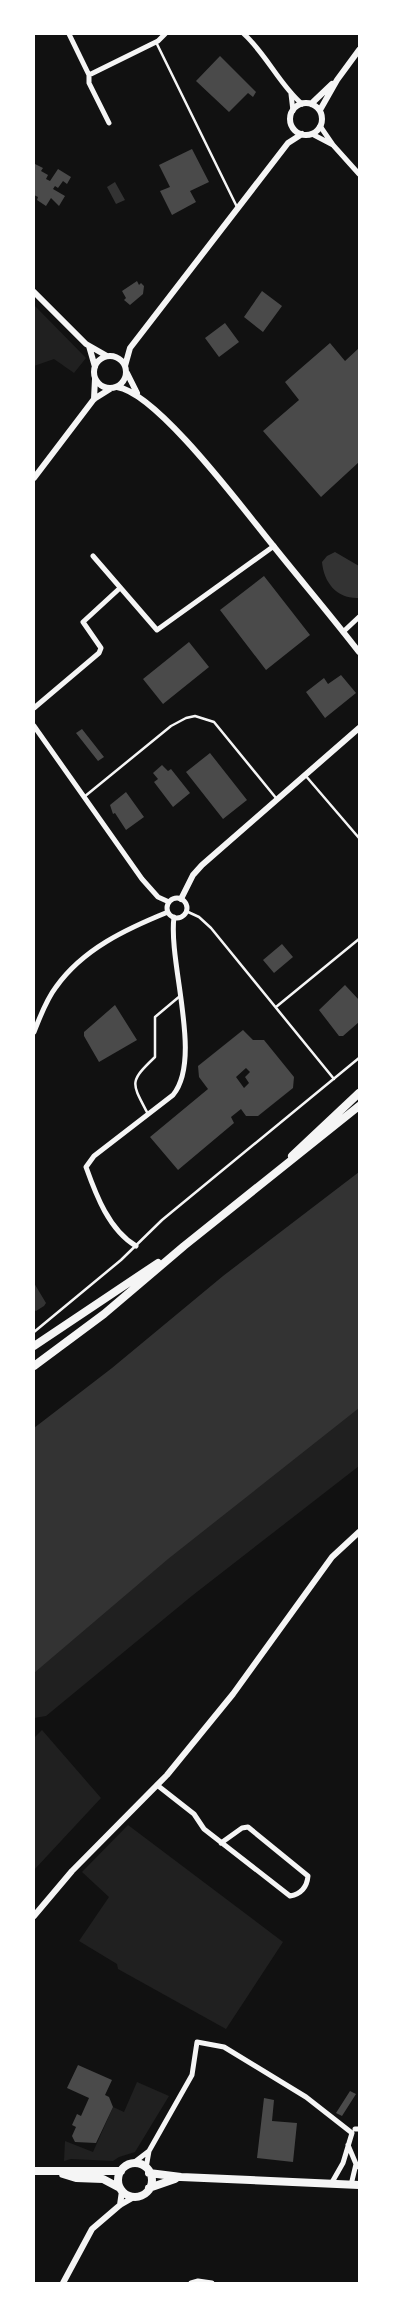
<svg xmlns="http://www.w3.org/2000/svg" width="393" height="2317" font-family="Jost,sans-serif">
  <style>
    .green { fill: #202020 }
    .water { fill: #333 }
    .building { fill: #4a4a4a; fill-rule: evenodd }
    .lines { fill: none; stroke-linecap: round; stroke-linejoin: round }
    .service { stroke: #f5f5f5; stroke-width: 2.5 }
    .minor { stroke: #f5f5f5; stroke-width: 5 }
    .tertiary { stroke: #f5f5f5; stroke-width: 6 }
    .secondary { stroke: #f5f5f5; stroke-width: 8 }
    .primary { stroke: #f5f5f5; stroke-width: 8 }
  </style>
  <rect width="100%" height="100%" fill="#111"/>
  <path class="green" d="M34 305 86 358 74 373 54 359 34 366Z
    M359 1314V1466L193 1595 46 1716 34 1718V1430Z
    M42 1730 101 1798 34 1870V1738Z
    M128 1825 283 1942 226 2029 118 1969 117 1964 79 1941 109 1897 82 1872Z
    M137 2082 169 2096 135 2152 119 2157 113 2161 71 2159 64 2161 65 2141 93 2152 113 2107 124 2112Z"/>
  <path class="water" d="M115 182 125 200 116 204 107 187Z
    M335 552 359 566V598C337 599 324 583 322 562L327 556Z
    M359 1172V1408L168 1559 34 1673V1428L112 1368 223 1276Z
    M34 1283 46 1303 44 1306 36 1311 34 1310Z"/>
  <path class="building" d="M220 56 256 92 253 97 248 93 229 112 196 81Z
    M192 149 209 182 190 191 196 202 172 215 160 191 170 187 159 165Z
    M35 164 43 168 41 171 48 175 46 179 50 181 58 169 71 177 67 184 63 181 58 188 55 186 53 189 65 196 59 206 51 198 46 206 37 200 38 197 34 195Z
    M137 281 139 285 141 283 144 286 143 294 130 305 124 300 126 298 122 291Z
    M262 291 282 306 263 332 244 317Z
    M225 323 239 342 219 357 205 338Z
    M330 343 345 361 359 348V462L321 497 263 431 299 400 285 382Z
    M264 576 310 635 266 670 220 610Z
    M189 642 209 667 163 704 143 679Z
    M341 675 356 693 325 718 306 692 324 678 328 684Z
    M82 729 104 757 98 761 76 733Z
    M210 753 247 800 223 819 186 772Z
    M162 765 168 771 171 769 190 793 173 807 154 782 158 779 153 773Z
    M126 792 144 817 126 830 115 813 113 814 110 805Z
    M282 944 293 957 274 973 263 960Z
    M345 985 359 1000V1022L343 1036H339L319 1010Z
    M115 1005 137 1040 99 1062 84 1036V1032Z
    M243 1030 253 1040H264L294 1077 293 1088 258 1116H246L241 1109 231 1117 234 1123 178 1170 150 1137 208 1089 199 1077 198 1066ZM246 1068 250 1072 245 1077 249 1083 244 1088 236 1077Z
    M78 2065 112 2080 105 2095 109 2097 113 2107 96 2143 75 2142 72 2136 76 2127 72 2125 77 2114 81 2116 89 2098 67 2088Z
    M350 2091 356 2094 342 2116 336 2113Z
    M264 2098 274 2100 272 2121 297 2123 293 2162 257 2158Z"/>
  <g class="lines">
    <path class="service" d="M156 42 237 207
      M305 775 359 838
      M84 797 171 726 186 718 195 716 214 722 276 798
      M186 911 199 917 211 928 334 1079
      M276 1007 359 939
      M148 1114C131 1082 129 1082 155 1057V1017L180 996
      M34 1332 121 1260 162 1220 359 1058"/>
    <path class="minor" d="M69 34 89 75 158 41 165 34
      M244 34C267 55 279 84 302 104
      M89 75V83L109 123
      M291 94 293 111
      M320 126 333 145 359 174
      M312 134 333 145
      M93 556 157 630 274 546
      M343 632 359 617
      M34 708 99 653 101 648 83 622 120 588
      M34 726 142 879 158 897 169 902
      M167 908a10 10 0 1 1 20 0a10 10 0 1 1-20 0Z
      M34 1032C40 1017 46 1000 56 987 83 949 126 929 168 912
      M136 1246C109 1230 96 1195 86 1167L94 1156 173 1095C203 1059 168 963 174 917
      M157 1785 194 1814 204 1829 290 1896C301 1894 307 1887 308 1876L248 1827 242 1828 221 1843
      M355 2129H359
      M348 2145 356 2164 359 2167
      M132 2164 149 2151 192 2075 197 2042 224 2047 306 2097 352 2133 343 2163 331 2184
      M146 2168 149 2151
      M351 2185 356 2164
      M191 2283 198 2281 212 2283"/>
    <path class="tertiary" d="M290 119a16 16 0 1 1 32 0a16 16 0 1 1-32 0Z
      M311 104 332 84
      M320 110 337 80 359 50
      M34 292 86 344 107 356
      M89 346 95 367
      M94 372a16 16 0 1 1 32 0a16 16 0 1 1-32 0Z
      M125 366 130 348 288 143 302 134
      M127 373 137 393
      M117 387C158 393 246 513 275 548 303 583 332 617 359 652
      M94 399 95 379
      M34 478 94 399 110 389
      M181 899 193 875 202 865 359 728
      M34 1916 72 1871 167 1775 233 1694 332 1557 359 1532
      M120 2205 122 2191
      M63 2283 92 2229 120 2205 134 2197"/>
    <path class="secondary" d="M118 2180a17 17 0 1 1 34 0a17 17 0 1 1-34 0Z
      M34 2171H121
      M149 2173 181 2177 359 2185
      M63 2174 76 2178 103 2179 120 2188
      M149 2188 175 2179"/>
    <path class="primary" d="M292 1156 359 1093
      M34 1346 158 1263
      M34 1366 104 1314 184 1246 359 1106"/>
  </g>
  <rect width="393" height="2317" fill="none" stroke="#ffffff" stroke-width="70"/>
</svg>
